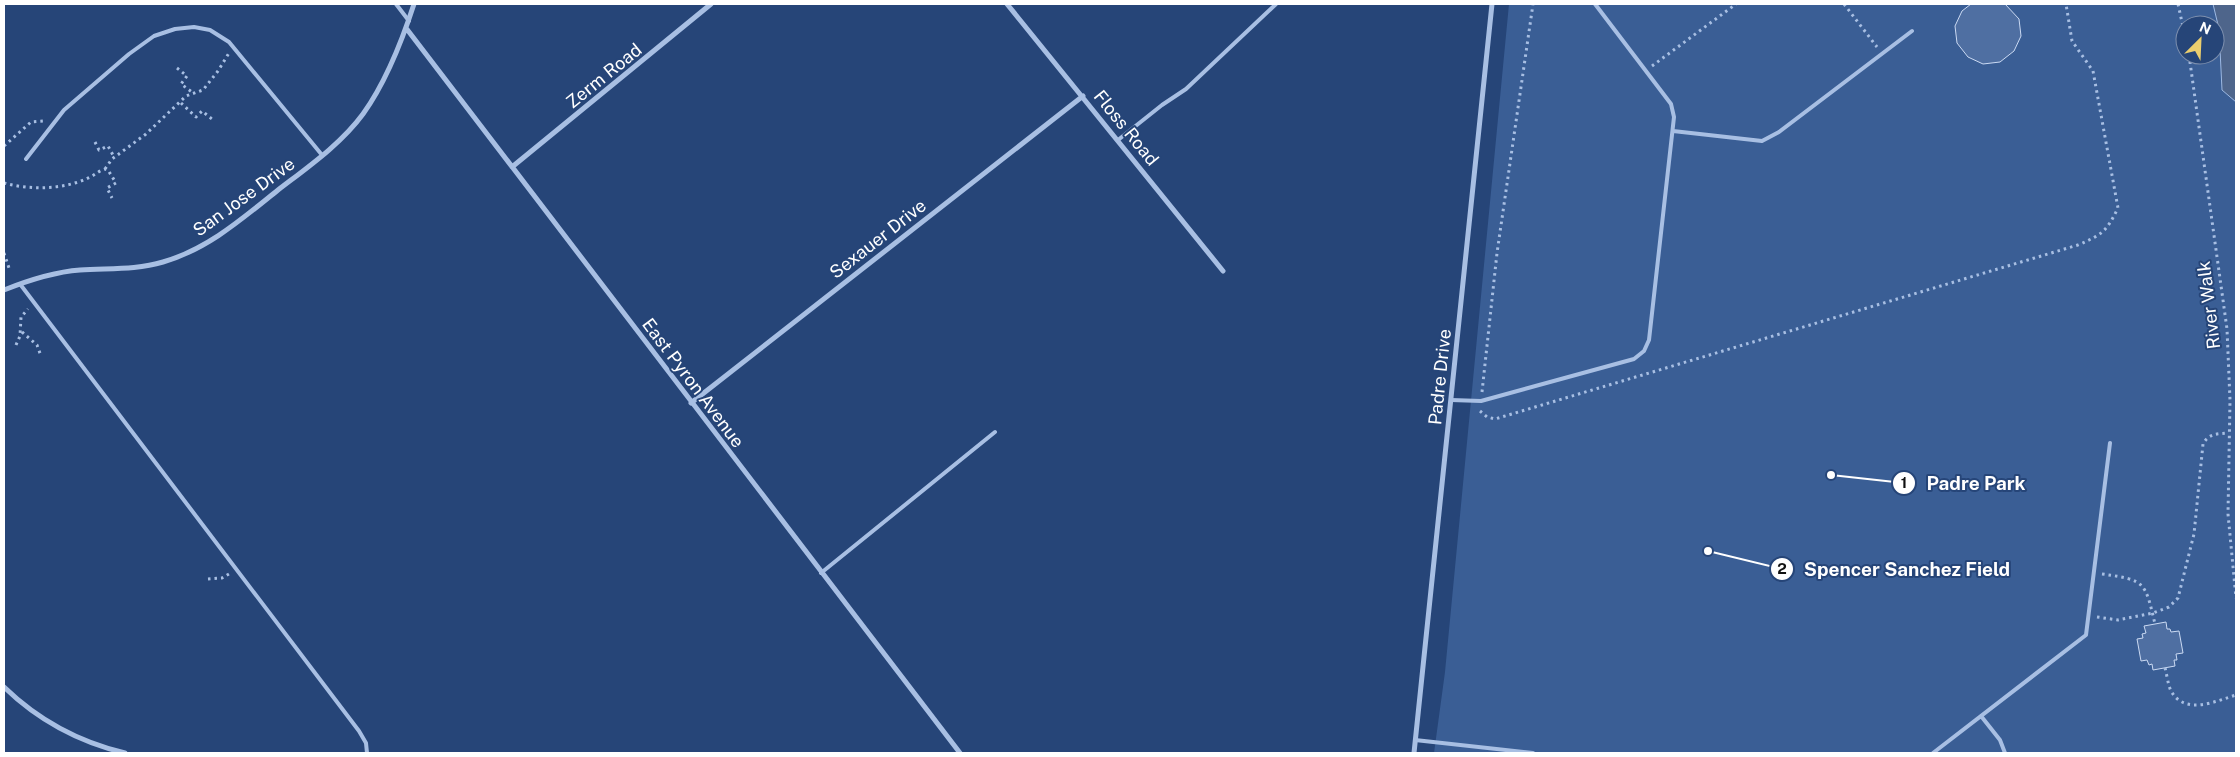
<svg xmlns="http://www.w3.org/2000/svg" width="2240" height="757" font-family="'Public Sans',sans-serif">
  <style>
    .green { fill: #3a5e95; fill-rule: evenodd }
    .water { fill: #4e658b; stroke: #9db9e3 }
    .building { fill: #4f6fa2; stroke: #cbdaf3 }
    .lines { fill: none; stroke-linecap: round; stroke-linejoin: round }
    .path { stroke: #a8bfe3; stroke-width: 3; stroke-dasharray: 2.5 4; stroke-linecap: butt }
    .lane { stroke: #a8bfe3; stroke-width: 4 }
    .street { stroke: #a8bfe3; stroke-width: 5 }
    .labels { text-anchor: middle; stroke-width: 4; stroke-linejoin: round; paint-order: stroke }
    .street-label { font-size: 18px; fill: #fff; stroke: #264578 }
    .leader { fill: none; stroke: #fff; stroke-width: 2 }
    .callout-dot { fill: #fff; stroke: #264578; stroke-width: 2 }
    .mark-label { font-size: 15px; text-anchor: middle; font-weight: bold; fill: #111 }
    .callout-label { font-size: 19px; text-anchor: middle; font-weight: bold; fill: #fff; stroke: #264578; stroke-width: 4; stroke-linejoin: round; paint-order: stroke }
  </style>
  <rect width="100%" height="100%" fill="#264578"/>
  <path class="green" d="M1509 4H2236V753H1434L1445 672ZM2185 25H2215V55H2185Z"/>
  <path class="water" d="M2213 4H2236V102L2222 90 2219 29Z"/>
  <path class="building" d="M1971 4H2005L2019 19 2021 36 2014 51 2000 62 1983 64 1968 57 1957 43 1955 26 1962 11Z
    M2166 622 2167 629H2170L2171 632 2179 631 2183 653 2176 654 2177 660H2174L2175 666 2153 670 2152 664 2149 665 2147 660 2141 661 2137 639 2143 638 2142 634 2146 633 2144 626Z"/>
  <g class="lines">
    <path class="path" d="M1844 4 1877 47
      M2178 4 2185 36
      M2189 55 2227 329 2230 400 2228 514 2236 598
      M1652 66 1736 4
      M177 68 187 76 181 84 192 92
      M181 103 196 117 202 111 212 119
      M95 142 99 150 108 146 114 157
      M4 146 31 122 44 121
      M105 169 112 159 146 134 186 96 203 90 218 71 229 53
      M4 183C29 190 63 190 88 178 94 176 98 171 105 169L108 170 116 183 107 188 112 198
      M4 253 10 271
      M22 332 37 345 41 356
      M16 345 20 336 21 317 28 309
      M1482 392 1497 253 1533 4
      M1480 411 1487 417 1495 419 2078 245C2103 234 2106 232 2118 208L2093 71 2072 41 2066 4
      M2102 574C2146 580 2145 582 2155 624
      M208 579 222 578 229 574
      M2097 617 2118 620 2153 613 2169 607 2178 598 2194 534 2203 444C2209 433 2217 434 2229 433
      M2165 668C2167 675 2168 685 2171 691 2185 716 2216 701 2236 695"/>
    <path class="lane" d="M396 4 409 21
      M1673 131 1762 141 1779 132 1912 31
      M1118 140 1162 105 1186 89 1276 4
      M26 159 64 110 129 54 154 36 175 29 194 27 210 30 229 42 322 155
      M20 284 359 731 366 743 367 753
      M1451 400 1481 401 1634 359 1644 351 1649 340 1674 117 1671 104 1595 4
      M821 573 995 432
      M1981 716 2000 740 2005 753
      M1415 740 1533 753
      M1933 753 2086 635 2110 443"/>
    <path class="street" d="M1007 4 1223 271
      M406 28 960 753
      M512 167 711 4
      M4 290C29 280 53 272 80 270 109 268 136 270 163 262 208 249 243 218 278 190 308 167 341 144 363 114 386 82 402 41 414 4
      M691 403 1083 96
      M4 687C38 720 79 742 125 753
      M1414 753 1492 4"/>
  </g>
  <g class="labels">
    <g class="street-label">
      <text transform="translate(604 76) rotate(-39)" y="6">Zerm Road</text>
      <text transform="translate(1126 128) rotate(51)" y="6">Floss Road</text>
      <text transform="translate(244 197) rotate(-36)" y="6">San Jose Drive</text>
      <text transform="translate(878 239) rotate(-38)" y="6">Sexauer Drive</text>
      <text transform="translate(2209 305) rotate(-97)" y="6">River Walk</text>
      <text transform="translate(1440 377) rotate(-84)" y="6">Padre Drive</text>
      <text transform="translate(693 383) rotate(53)" y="6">East Pyron Avenue</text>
    </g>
  </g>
  <path class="leader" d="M1831 475L1904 483M1708 551L1782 569"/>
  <g class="callout-dot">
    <circle cx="1831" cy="475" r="5"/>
    <circle cx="1708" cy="551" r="5"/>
    <circle cx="1904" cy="483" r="12"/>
    <circle cx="1782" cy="569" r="12"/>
  </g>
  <g class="mark-label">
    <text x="1904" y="488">1</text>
    <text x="1782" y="574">2</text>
  </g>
  <g class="callout-label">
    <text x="1976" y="490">Padre Park</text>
    <text x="1907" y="576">Spencer Sanchez Field</text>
  </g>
  <rect width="2240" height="757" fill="none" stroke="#ffffff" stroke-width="10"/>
  <g transform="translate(2200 40) rotate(24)"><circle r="24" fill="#264578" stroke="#7d8fae"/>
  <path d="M0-4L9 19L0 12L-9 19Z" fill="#ebce6e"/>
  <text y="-8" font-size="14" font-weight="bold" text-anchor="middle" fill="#ffffff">N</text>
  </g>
</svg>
